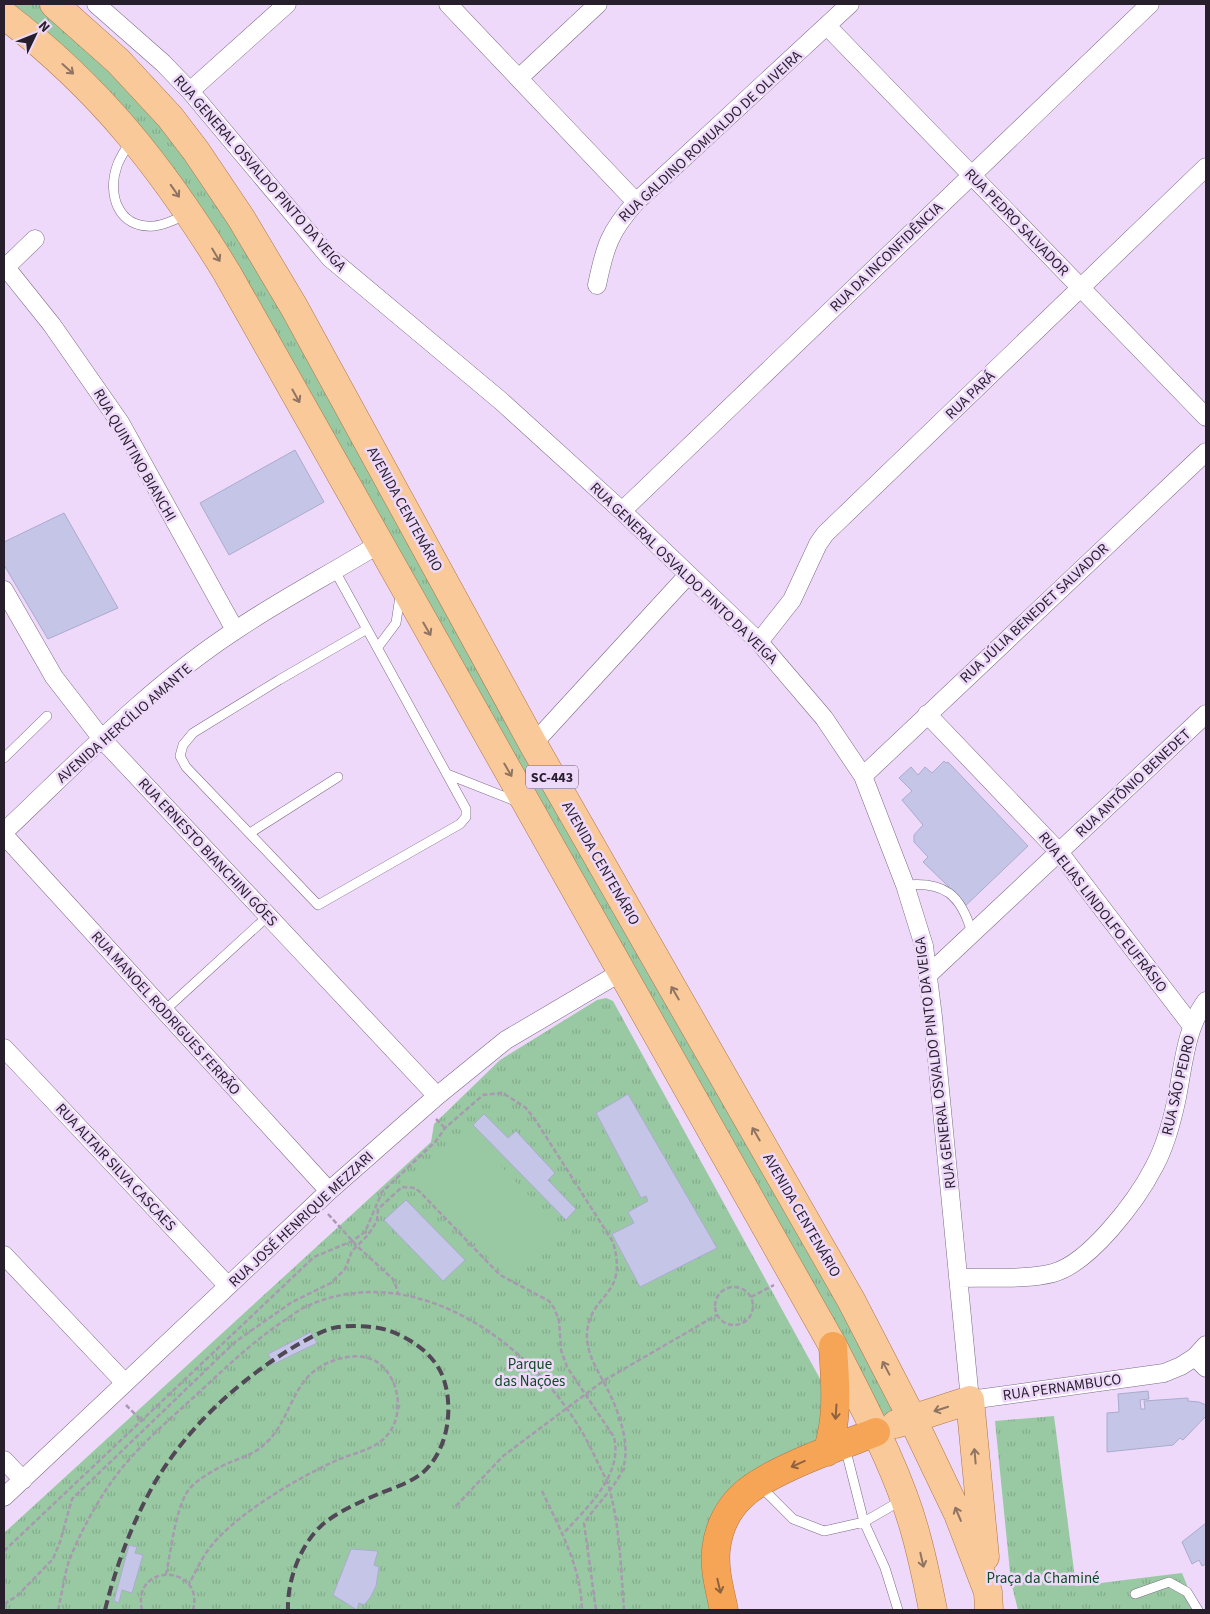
<svg xmlns="http://www.w3.org/2000/svg" width="1210" height="1614" font-family="'Source Sans 3',sans-serif">
  <style>
    .grass { fill: url(#grass-tufts) }
    .pitch { fill: #99c9a2 }
    .building { fill: #c5c5e8; stroke: #ababcd }
    .lines { fill: none; stroke-linecap: round; stroke-linejoin: round }
    .lane-casing { stroke: #7c6a86; stroke-width: 10 }
    .street-casing { stroke: #7c6a86; stroke-width: 19 }
    .primary-casing { stroke: #ae7647; stroke-width: 29 }
    .highway-casing { stroke: #ae7647; stroke-width: 29 }
    .path { stroke: #a898b1; stroke-width: 2.5; stroke-dasharray: 5 2.5; stroke-linecap: butt }
    .lane { stroke: #fff; stroke-width: 9 }
    .street { stroke: #fff; stroke-width: 18 }
    .primary { stroke: #fac99a; stroke-width: 28 }
    .highway { stroke: #f6a556; stroke-width: 28 }
    .rail { stroke: #514757; stroke-width: 4; stroke-dasharray: 10 5; stroke-linecap: butt }
    .oneway { stroke: #907462 }
    .oneway2 { stroke: #8e6240 }
    .labels { text-anchor: middle; stroke-width: 5; stroke-linejoin: round; paint-order: stroke }
    .shield { fill: #eed9fa; stroke: #635769; stroke-width: 1 }
    .shield-label { font-size: 14px; font-weight: bold; fill: #271f2b }
    .street-label { font-size: 15px; fill: #271f2b; stroke: #eed9fa }
    .park-label { font-size: 15px; fill: #0c4a21; stroke: #eed9fa }
  </style>
  <defs>
    <pattern id="grass-tufts" width="24" height="20" patternUnits="userSpaceOnUse" patternTransform="scale(1.25)"><rect width="24" height="20" fill="#99c9a2"/><path d="M3 7l-1-3M5 7V3M7 7l1-3M15 17l-1-3M17 17v-4M19 17l1-3" fill="none" stroke="#84ac8c"/></pattern>
  </defs>
  <rect width="100%" height="100%" fill="#eed9fa"/>
  <path class="grass" d="M4 4H38L107 64 185 154 265 275 903 1410 880 1416 240 274Z
    M606 998 613 1001 830 1397 825 1443 737 1492 717 1610H4V1533L431 1142 434 1124 500 1060 597 1000Z
    M1054 1416 1076 1586 1182 1573 1197 1610H1018L1011 1582 995 1421Z"/>
  <path class="pitch" d="M468 1132 561 1229 509 1279 416 1182Z"/>
  <path class="building" d="M295 450 324 502 229 555 200 503Z
    M64 513 118 608 48 639 4 565V542Z
    M944 761 946 763 948 762 1028 846 960 911 943 893 949 887 923 862 928 857 914 842V835L923 825 902 800 912 791 899 778 911 767 918 775 925 767 932 773Z
    M628 1094 717 1248 640 1287 612 1234 634 1223 628 1212 648 1201 646 1196 641 1198 596 1113Z
    M484 1114 508 1138 516 1131 555 1173 548 1180 576 1209 566 1220 473 1125Z
    M406 1200 465 1260 443 1281 384 1220Z
    M311 1332 317 1343 274 1364 268 1354Z
    M1148 1391 1149 1399 1140 1400 1141 1409H1145L1144 1401 1188 1398V1401L1199 1402 1206 1405V1416L1183 1440 1180 1438 1173 1445 1107 1452V1413L1119 1412 1118 1394Z
    M1206 1523V1564L1202 1566 1199 1560 1192 1564 1182 1542Z
    M129 1545 137 1547 135 1553 143 1555 132 1593 122 1590 119 1603 114 1601Z
    M351 1549 378 1551 374 1565 379 1567 376 1586 370 1598 364 1605 359 1603 357 1610 333 1595Z"/>
  <g class="lines">
    <g class="lane-casing">
      <path id="lane" d="M130 142C126 149 120 157 117 166 107 194 118 229 154 226 165 225 177 219 187 214
        M335 571 466 809V817L460 824 318 905 186 767 180 756 183 745 193 733 279 680 367 629
        M378 647 396 623 400 596
        M4 758 47 716
        M447 774 518 802
        M250 833 338 777
        M905 885C945 881 961 895 972 933
        M164 1011 268 916
        M845 1447 864 1522 885 1568 898 1610
        M760 1486 793 1519 824 1531 864 1522 902 1500
        M1135 1594 1169 1582 1187 1592 1198 1610"/>
    </g>
    <g class="street-casing">
      <path id="street" d="M96 4 163 63 190 91 330 258 501 401 622 511 759 642 824 718 863 776 905 885 924 946 933 1017 970 1400 1164 1373 1181 1366 1195 1357 1206 1368
        M448 4 636 202
        M827 26 1206 417
        M519 78 598 4
        M190 91 287 4
        M4 265 52 325 121 424 235 630
        M4 269 35 239
        M597 285C605 246 610 231 636 202L850 4
        M622 511 1150 4
        M4 590 54 677 102 739 437 1096
        M759 642 792 600 818 544 825 534 1206 167
        M927 714 1059 852 1192 1026
        M533 744 688 575
        M863 776 1206 452
        M4 832C78 762 150 686 236 630 282 599 332 573 379 544
        M4 835 329 1191
        M928 975 1206 714
        M4 1048 228 1286
        M4 1255 125 1383
        M958 1278C987 1277 1026 1280 1053 1273 1090 1263 1137 1200 1154 1167 1165 1147 1171 1125 1176 1102 1183 1070 1185 1028 1206 1001
        M1195 1357 1206 1345
        M4 1460 23 1480
        M4 1497 329 1191 437 1096 506 1040 623 971"/>
    </g>
    <g class="primary-casing">
      <path id="primary" d="M54 4 118 61 170 117 196 151 241 218 294 307 533 744 851 1300 912 1418 958 1514 988 1592 989 1610
        M4 15C101 89 164 170 227 273L833 1346C863 1406 899 1471 916 1535 923 1560 928 1585 933 1610
        M896 1424 970 1400 985 1557"/>
    </g>
    <g class="highway-casing">
      <path id="highway" d="M827 1452C839 1416 835 1383 833 1346
        M724 1610C720 1590 714 1571 716 1550 718 1530 727 1510 742 1496 767 1471 841 1446 876 1432"/>
    </g>
    <path class="path" d="M436 1119 445 1128
      M328 1214 357 1246 394 1280 398 1293
      M715 1306a19 19 0 1 1 38 0a19 19 0 1 1-38 0Z
      M751 1297 774 1285
      M126 1405 142 1421
      M542 1491C560 1529 581 1567 582 1610
      M456 1506 503 1456 603 1381 717 1315
      M4 1551 314 1257 352 1241 365 1232 382 1192 436 1141 445 1128 483 1095 503 1093 526 1108 536 1121 613 1242C629 1297 591 1292 587 1332 586 1350 594 1364 602 1379 616 1404 636 1449 619 1477 609 1493 595 1507 584 1523L596 1610
      M166 1574C171 1552 176 1502 191 1487 200 1478 211 1472 222 1466 240 1457 252 1457 268 1441 288 1421 291 1391 313 1372 329 1359 358 1350 377 1362 398 1376 404 1409 391 1430 378 1451 353 1452 333 1462 296 1479 238 1513 212 1545 202 1557 196 1571 189 1584
      M4 1604 17 1596 53 1559 60 1542 72 1499 235 1342 292 1302 331 1283 345 1269 352 1251 368 1235 377 1221 378 1209 402 1187 415 1188 420 1192 500 1275 549 1301 554 1308 559 1320 561 1350 567 1367 614 1437C623 1476 587 1507 563 1534
      M58 1610C62 1594 64 1576 69 1561 80 1532 102 1492 122 1468 143 1442 170 1419 194 1397 223 1370 250 1344 282 1322 290 1317 297 1311 305 1307 421 1253 549 1355 595 1457 600 1468 607 1479 610 1491 620 1529 621 1571 624 1610
      M142 1610C131 1562 205 1564 193 1610"/>
    <use href="#lane" class="lane"/>
    <use href="#street" class="street"/>
    <use href="#primary" class="primary"/>
    <use href="#highway" class="highway"/>
    <path class="rail" d="M105 1610C116 1566 132 1523 154 1484 188 1426 240 1379 297 1345 310 1338 324 1329 338 1327 353 1325 374 1326 387 1330 411 1338 436 1355 444 1380 454 1411 447 1453 421 1474 408 1484 390 1489 376 1495 358 1503 337 1512 322 1525 300 1545 287 1581 288 1610"/>
  </g>
  <defs><path id="oneway-shaft" d="M-6 0H5M1.5-3L5.5 0L1.5 3" fill="none" stroke-width="1.6" stroke-linecap="round" stroke-linejoin="round" transform="scale(1.25)"/></defs>
  <g class="oneway">
    <use href="#oneway-shaft" transform="translate(68 69) rotate(42)"/>
    <use href="#oneway-shaft" transform="translate(175 191) rotate(55)"/>
    <use href="#oneway-shaft" transform="translate(216 255) rotate(59)"/>
    <use href="#oneway-shaft" transform="translate(296 396) rotate(61)"/>
    <use href="#oneway-shaft" transform="translate(427 629) rotate(60)"/>
    <use href="#oneway-shaft" transform="translate(508 770) rotate(60)"/>
    <use href="#oneway-shaft" transform="translate(675 993) rotate(-120)"/>
    <use href="#oneway-shaft" transform="translate(756 1134) rotate(-120)"/>
    <use href="#oneway-shaft" transform="translate(886 1368) rotate(-118)"/>
    <use href="#oneway-shaft" transform="translate(941 1409) rotate(162)"/>
    <use href="#oneway-shaft" transform="translate(975 1456) rotate(-95)"/>
    <use href="#oneway-shaft" transform="translate(958 1514) rotate(-113)"/>
    <use href="#oneway-shaft" transform="translate(922 1560) rotate(77)"/>
  </g>
  <g class="oneway2">
    <use href="#oneway-shaft" transform="translate(836 1412) rotate(94)"/>
    <use href="#oneway-shaft" transform="translate(798 1464) rotate(156)"/>
    <use href="#oneway-shaft" transform="translate(719 1586) rotate(77)"/>
  </g>
  <g class="labels">
    <rect class="shield" x="526" y="765.5" width="52" height="23" rx="4"/>
    <g class="shield-label">
      <text x="552" y="782">SC-443</text>
    </g>
    <g class="street-label">
      <text transform="translate(710 136) rotate(-43)" y="5">RUA GALDINO ROMUALDO DE OLIVEIRA</text>
      <text transform="translate(260 173) rotate(49)" y="5">RUA GENERAL OSVALDO PINTO DA VEIGA</text>
      <text transform="translate(1017 222) rotate(46)" y="5">RUA PEDRO SALVADOR</text>
      <text transform="translate(886 257) rotate(-44)" y="5">RUA DA INCONFIDÊNCIA</text>
      <text transform="translate(970 395) rotate(-44)" y="5">RUA PARÁ</text>
      <text transform="translate(135 455) rotate(60)" y="5">RUA QUINTINO BIANCHI</text>
      <text transform="translate(405 509) rotate(61)" y="5">AVENIDA CENTENÁRIO</text>
      <text transform="translate(684 573) rotate(44)" y="5">RUA GENERAL OSVALDO PINTO DA VEIGA</text>
      <text transform="translate(1034 613) rotate(-43)" y="5">RUA JÚLIA BENEDET SALVADOR</text>
      <text transform="translate(124 723) rotate(-41)" y="5">AVENIDA HERCÍLIO AMANTE</text>
      <text transform="translate(1133 783) rotate(-43)" y="5">RUA ANTÔNIO BENEDET</text>
      <text transform="translate(208 852) rotate(47)" y="5">RUA ERNESTO BIANCHINI GÓES</text>
      <text transform="translate(601 863) rotate(60)" y="5">AVENIDA CENTENÁRIO</text>
      <text transform="translate(1103 912) rotate(52)" y="5">RUA ELIAS LINDOLFO EUFRÁSIO</text>
      <text transform="translate(166 1013) rotate(48)" y="5">RUA MANOEL RODRIGUES FERRÃO</text>
      <text transform="translate(935 1063) rotate(-97)" y="5">RUA GENERAL OSVALDO PINTO DA VEIGA</text>
      <text transform="translate(1178 1085) rotate(-77)" y="5">RUA SÃO PEDRO</text>
      <text transform="translate(116 1167) rotate(47)" y="5">RUA ALTAIR SILVA CASCAES</text>
      <text transform="translate(802 1215) rotate(60)" y="5">AVENIDA CENTENÁRIO</text>
      <text transform="translate(301 1219) rotate(-43)" y="5">RUA JOSÉ HENRIQUE MEZZARI</text>
      <text transform="translate(1062 1387) rotate(-8)" y="5">RUA PERNAMBUCO</text>
    </g>
    <g class="park-label">
      <text x="530" y="1369">Parque<tspan x="530" dy="17">das Nações</tspan></text>
      <text x="1043" y="1583">Praça da Chaminé</text>
    </g>
  </g>
  <rect width="1210" height="1614" fill="none" stroke="#271f2b" stroke-width="10"/>
  <g transform="translate(35 35) rotate(47)" stroke="#eed9fa" stroke-width="4" paint-order="stroke">
  <path d="M0-4L9 19L0 12L-9 19Z" fill="#271f2b"/>
  <text y="-8" font-size="14" font-weight="bold" text-anchor="middle" fill="#271f2b">N</text>
  </g>
</svg>
